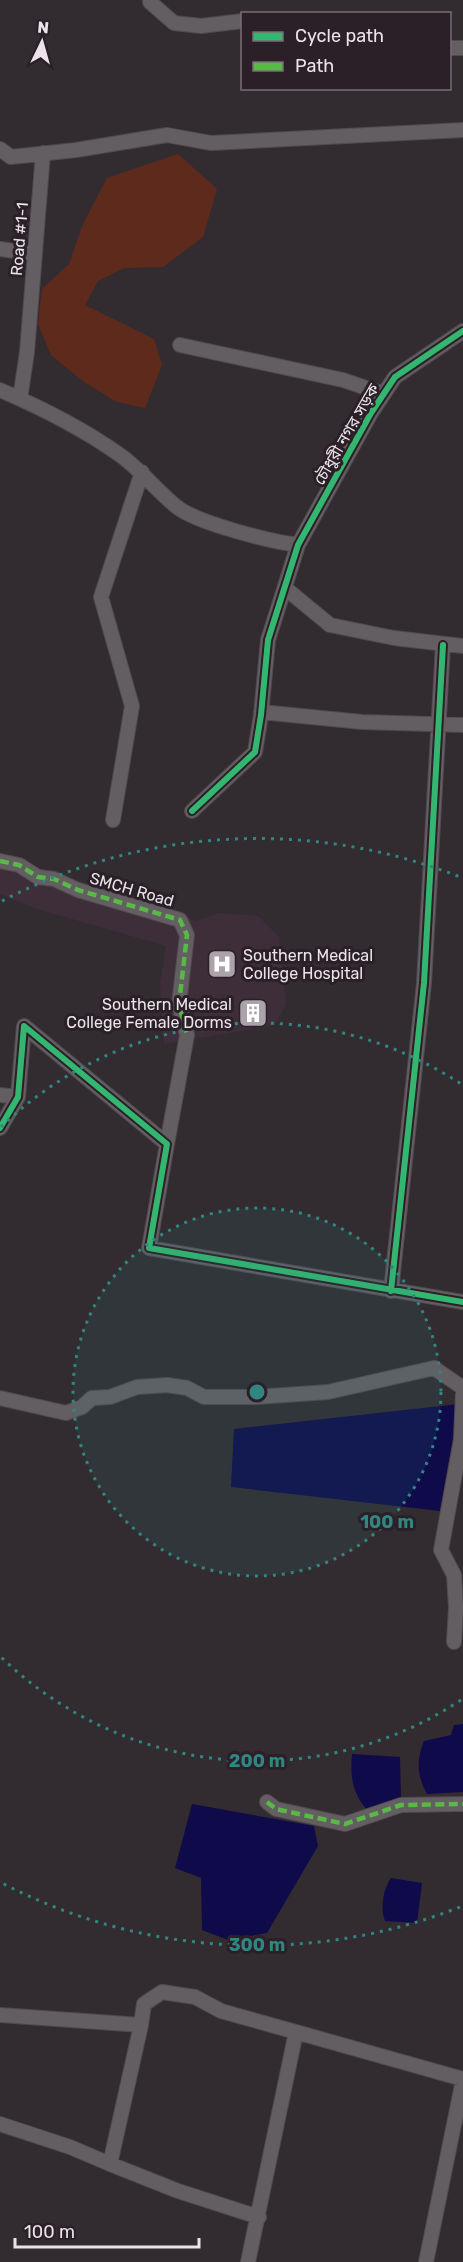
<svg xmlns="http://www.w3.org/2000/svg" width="463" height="2262" font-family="Rubik,'Noto Sans Bengali',sans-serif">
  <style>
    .built { fill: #3e2e3a }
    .green { fill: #5e2a1b }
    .water { fill: #0f0b4a }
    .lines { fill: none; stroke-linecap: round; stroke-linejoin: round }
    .minor-casing { stroke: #504a4f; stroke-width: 16 }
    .minor { stroke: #635e62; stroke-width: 14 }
    .quiet { stroke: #58b947; stroke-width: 4.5; stroke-dasharray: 9 4.5; stroke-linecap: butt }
    .cycleway-casing { stroke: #2b1f28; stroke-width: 10 }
    .cycleway { stroke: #33b770; stroke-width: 6 }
    .ring { fill: none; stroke: #308680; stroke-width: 3; stroke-dasharray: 3 6 }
    .labels { text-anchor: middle; stroke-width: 6; stroke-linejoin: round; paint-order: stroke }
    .street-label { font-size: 16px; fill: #ece3e9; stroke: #2b1f28 }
    .poi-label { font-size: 16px; fill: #ece3e9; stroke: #2b1f28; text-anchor: start }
    .centre { fill: #308680; stroke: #2b1f28; stroke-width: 3 }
    .ring-label { font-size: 18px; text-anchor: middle; font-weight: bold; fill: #308680; stroke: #2b1f28; stroke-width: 6; stroke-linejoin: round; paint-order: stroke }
  </style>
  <rect width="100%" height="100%" fill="#322c31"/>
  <path class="built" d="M0 858 81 887 196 921 219 913 258 916 279 937 286 1004 275 1025 164 1044 160 983 166 946 34 908 0 894Z"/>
  <path class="green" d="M178 154 217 189 203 237 163 267 124 268 98 281 85 305 154 339 162 365 145 408 117 402 84 382 51 355 38 324 42 289 69 264 83 224 107 178Z"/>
  <path class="water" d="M459 1404 440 1511 231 1487 234 1429Z
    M463 1724V1792L427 1794C417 1776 416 1760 424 1741L451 1735 454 1725Z
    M352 1754 400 1757 401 1799 367 1810C352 1792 350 1777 352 1754Z
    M192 1804 314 1826 318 1846 267 1933 228 1940 202 1930 201 1878 175 1868Z
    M391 1878 422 1883 417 1923 385 1921C380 1908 383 1890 391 1878Z"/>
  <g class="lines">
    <g class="minor-casing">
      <path id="minor" d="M150 2 174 23 201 26 243 21
        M450 48H463
        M0 149 11 157 76 150 167 135 211 143 463 130
        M0 249 34 254
        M180 345 343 380 384 394
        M0 390C42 408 82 428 120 455 141 470 157 491 177 507 197 523 272 542 298 545
        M20 399 27 352 43 153
        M285 588 330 625 394 638 463 646
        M261 712 362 722 463 725
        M192 811 255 752 261 715 268 640 298 545 371 413 395 377 463 331
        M113 820 132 706 101 597 142 472
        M0 861 19 865 38 877 54 879 78 890 180 920 187 935 179 1004 187 1035 167 1144
        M0 1095 18 1097
        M0 1128 18 1097 24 1026 167 1144 149 1248 463 1302
        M391 1291 424 983 443 645
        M0 1398 66 1413 82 1407 92 1398 110 1397 137 1387 167 1385 187 1388 204 1397H256L328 1392 434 1368 463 1388
        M454 1642 456 1607 454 1575 441 1550 461 1440 463 1392
        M267 1802 276 1809 345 1824 401 1805 463 1804
        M0 2015 141 2025 110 2164 178 2191 259 2217
        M141 2025 144 2004 162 1992 195 1997 221 2011 296 2032
        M0 2124 70 2147 110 2164
        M248 2262 296 2032 463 2079
        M426 2262 463 2080"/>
    </g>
    <use href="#minor" class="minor"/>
    <path class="quiet" d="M0 861 19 865 38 877 54 879 78 890 180 920 187 935 179 1004 187 1035
      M267 1802 276 1809 345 1824 401 1805 463 1804"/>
    <g class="cycleway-casing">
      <path id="cycleway" d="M192 811 255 752 261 715 268 640 298 545 371 413 395 377 463 331
        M0 1128 18 1097 24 1026 167 1144 149 1248 463 1302
        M391 1291 424 983 443 645"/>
    </g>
    <use href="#cycleway" class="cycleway"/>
  </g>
  <circle cx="257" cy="1392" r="184" fill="#308680" fill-opacity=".12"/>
  <g class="ring">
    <circle cx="257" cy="1392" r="184"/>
    <path d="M461 1700A369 369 0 0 1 1 1657M1 1127A369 369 0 0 1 461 1084"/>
    <path d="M460 1907A553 553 0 0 1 2 1883M2 901A553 553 0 0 1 460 877"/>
  </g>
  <defs>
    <g id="hospital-square" transform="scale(1.5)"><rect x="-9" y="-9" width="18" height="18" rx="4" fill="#aba3a9" stroke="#2b1f28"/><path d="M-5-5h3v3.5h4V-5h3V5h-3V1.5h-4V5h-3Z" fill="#fff"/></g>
    <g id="building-square" transform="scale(1.5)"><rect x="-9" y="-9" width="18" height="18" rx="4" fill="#aba3a9" stroke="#2b1f28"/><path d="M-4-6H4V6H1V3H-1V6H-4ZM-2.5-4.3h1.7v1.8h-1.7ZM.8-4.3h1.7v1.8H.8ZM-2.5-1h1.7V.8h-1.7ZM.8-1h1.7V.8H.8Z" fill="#fff"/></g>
  </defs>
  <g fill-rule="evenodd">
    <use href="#hospital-square" x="222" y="964"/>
    <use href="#building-square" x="253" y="1013"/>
  </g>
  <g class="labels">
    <g class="street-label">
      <text transform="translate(19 239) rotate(-85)" y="6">Road #1-1</text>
      <text transform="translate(346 434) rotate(-60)" y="6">চৌধুরী নগর সড়ক</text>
      <text transform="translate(132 889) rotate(16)" y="6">SMCH Road</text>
    </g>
    <g class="poi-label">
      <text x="243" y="961">Southern Medical<tspan x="243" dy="18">College Hospital</tspan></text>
      <text x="232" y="1010" text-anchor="end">Southern Medical<tspan x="232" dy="18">College Female Dorms</tspan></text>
    </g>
  </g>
  <circle cx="257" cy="1392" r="9" class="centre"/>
  <g class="ring-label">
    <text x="387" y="1528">100 m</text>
    <text x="257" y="1767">200 m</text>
    <text x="257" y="1951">300 m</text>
  </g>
  <rect x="241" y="12" width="210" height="78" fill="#2b1f28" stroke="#786d75" stroke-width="1.5"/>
  <rect x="253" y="32" width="30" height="9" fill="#33b770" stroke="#786d75" stroke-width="1.5"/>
  <text x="295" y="42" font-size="18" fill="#ece3e9">Cycle path</text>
  <rect x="253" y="62" width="30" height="9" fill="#58b947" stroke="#786d75" stroke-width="1.5"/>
  <text x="295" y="72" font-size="18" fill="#ece3e9">Path</text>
  <g transform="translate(42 42) rotate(5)" stroke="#2b1f28" stroke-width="4.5" paint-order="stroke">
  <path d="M0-4.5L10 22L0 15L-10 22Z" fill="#ece3e9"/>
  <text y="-9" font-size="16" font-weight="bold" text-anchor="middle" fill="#ece3e9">N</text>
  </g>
  <path d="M15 2238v9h184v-9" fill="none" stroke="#ece3e9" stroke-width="3"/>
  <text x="24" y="2238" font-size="18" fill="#ece3e9" stroke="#2b1f28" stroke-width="4.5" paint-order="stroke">100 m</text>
</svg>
